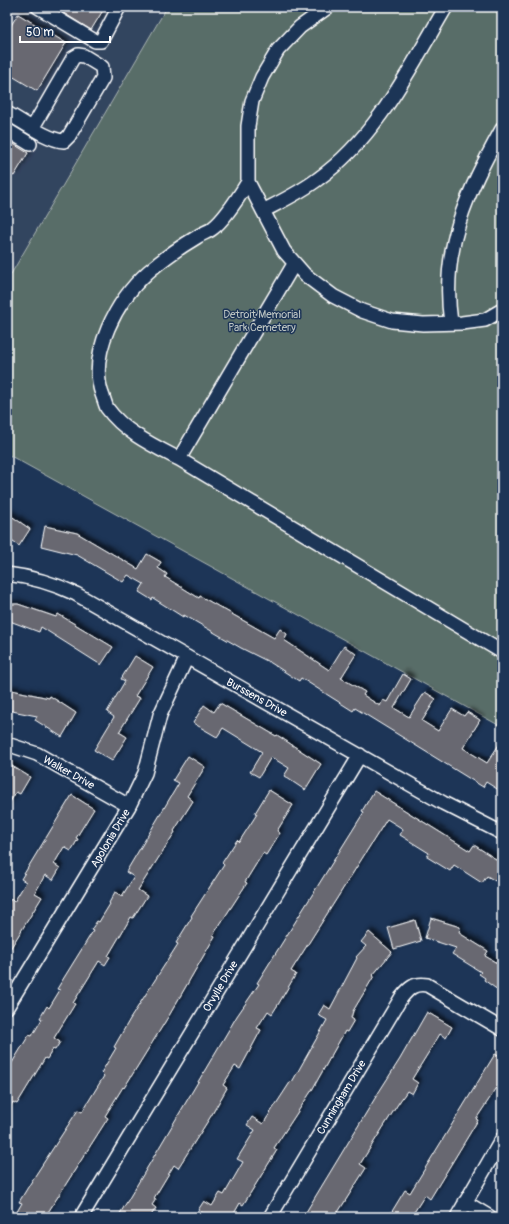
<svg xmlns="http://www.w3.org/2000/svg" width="509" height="1224" font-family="Pangolin,sans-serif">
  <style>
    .built { fill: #33445f }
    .green { fill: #596d68; stroke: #acb6b4 }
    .building { fill: #676871; stroke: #fff; filter: url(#shadow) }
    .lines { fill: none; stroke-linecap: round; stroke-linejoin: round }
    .minor-casing { stroke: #fff; stroke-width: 16 }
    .minor { stroke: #1d3557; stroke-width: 13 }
    .labels { text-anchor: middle; stroke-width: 3; stroke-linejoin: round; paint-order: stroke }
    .park-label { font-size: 11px; fill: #bdc5c3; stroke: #1d3557 }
    .street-label { font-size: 11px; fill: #fff; stroke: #1d3557 }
  </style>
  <defs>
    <filter id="shadow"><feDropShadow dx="3.5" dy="-3.5" stdDeviation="2" flood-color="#0009"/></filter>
  </defs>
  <rect width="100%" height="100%" fill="#1d3557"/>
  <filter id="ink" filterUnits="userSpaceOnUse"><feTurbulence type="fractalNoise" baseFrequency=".025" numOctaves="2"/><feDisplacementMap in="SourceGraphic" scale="8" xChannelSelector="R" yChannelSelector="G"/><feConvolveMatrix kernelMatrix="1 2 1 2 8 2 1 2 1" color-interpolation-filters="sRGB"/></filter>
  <g filter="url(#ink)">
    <path class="built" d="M7 7H167L7 281Z"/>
    <path class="green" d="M167 7H502V727L7 454V281Z"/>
    <path class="building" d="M54 7H105L91 30Z
      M18 14 66 43 37 91 7 73V32Z
      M7 140 28 153 14 176 7 173Z
      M7 513 30 529 19 546 7 538Z
      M45 526 77 533 138 569 147 554 161 562 158 568 167 574 165 577 199 598 200 596 274 638 280 629 287 634 284 640 329 670 344 646 356 654 341 678 365 692 363 695 380 706 383 700 387 702 403 674 411 679 394 708 409 717 425 692 436 699 422 721 438 731 452 709 464 716 467 712 480 720 463 748 487 763 502 740V792L486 782 483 787 355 708 353 711 301 678 299 681 271 663 241 648 184 615 183 617 153 598 152 600 139 592 144 584 128 575 123 582 77 555 41 546Z
      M7 604H18L56 617 58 614 113 647 101 665 41 627 39 632 7 620Z
      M135 656 153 667 135 696 140 698 119 732 127 737 112 761 94 750 114 717 107 712 125 681 121 679Z
      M7 689 49 698 50 696 76 713 62 737 35 720 37 716 7 710Z
      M220 703 276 736 277 735 321 764 305 790 284 776 289 768 271 757 259 777 250 772 262 752 223 728 217 737 193 723 204 705 214 712Z
      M188 756 205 767 187 796 193 801 174 831 175 832 138 890 147 896 133 918 131 917 108 956 110 957 105 965 99 961 73 1003 75 1004 54 1038 60 1042 55 1050 53 1049 47 1059 45 1058 17 1104 13 1102 7 1112V1071L29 1035 32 1036 42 1019 40 1018 47 1006 49 1008 60 990 57 989 93 931 91 930 97 921 99 922 110 904 109 903 115 892 122 896 134 877 126 872 179 783 173 780Z
      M7 763 30 777 20 794 16 792 7 807Z
      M269 790 293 805 277 831 280 833 266 855 263 853 245 882 247 883 213 935 215 936 170 1014 124 1088 123 1087 105 1116 108 1118 45 1217H14L22 1203 19 1202 33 1179 78 1110 82 1112 104 1076 101 1073 116 1048 114 1047 130 1019 178 944 176 943 192 917 191 916 224 865 222 863 237 840 239 842 257 814 255 813Z
      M374 791 470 851 474 845 502 863V885L487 876 482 883 454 865 450 871 427 857 429 853 400 835 403 829 387 819 291 971 296 974 279 1003 272 1014 268 1011 257 1028 261 1030 240 1069 235 1066 223 1085 227 1088 211 1116 178 1168 174 1165 154 1198 156 1199 152 1205 156 1208 150 1217H118L237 1016 259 984 257 983 364 812 362 811Z
      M72 795 94 809 76 838 78 839 71 851 64 847 54 864 60 868 53 880 45 875 35 893 42 897 7 954V905L11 899 14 902 26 882 21 879Z
      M431 918 460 927 459 933 488 951 485 956 502 966V993L484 980 485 978 479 974 481 972 452 954 456 948 425 938Z
      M415 920 421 941 394 949 388 928Z
      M369 932 392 952 373 975 374 976 353 1011 351 1018 354 1020 347 1032 345 1031 312 1090 274 1148 277 1150 243 1205 240 1203 232 1217H209L198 1210 204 1201 212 1206 220 1193 224 1195 243 1162 237 1159 255 1130 247 1125 252 1117 263 1124 291 1081 292 1082 327 1020 318 1015 324 1005 330 1009 357 958 356 957 366 946 361 942Z
      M427 1012 452 1027 446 1038 440 1034 412 1079 418 1083 412 1094 407 1091 398 1104 360 1164 366 1168 335 1217H303L377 1095 400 1059Z
      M495 1054 502 1058V1080L476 1119 478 1120 430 1199 425 1195 411 1217H398L391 1213 405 1190 410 1193Z"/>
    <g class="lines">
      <g class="minor-casing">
        <path id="minor" d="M38 7 95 41H101L119 7
          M328 7 300 27 278 50 262 77 252 101 248 126V182L284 251 305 275 333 296 362 311 392 321 423 324 462 323 485 320 502 310
          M7 113C22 121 47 140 64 141L69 136 103 78 102 67 84 56 78 55 73 58 33 127
          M7 130 30 144
          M248 182C240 195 225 219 213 228 209 232 202 233 197 237 180 247 163 259 148 272 117 300 88 353 102 394 104 399 105 404 107 408 124 432 154 446 179 459L502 652
          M263 211C282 201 301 192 318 179 377 137 410 68 446 7
          M451 323C440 248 467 193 502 129
          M179 459 294 264
          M7 574C32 577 53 583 76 594L443 803 502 833
          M7 744 37 754 129 806
          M7 1007 129 806 145 773 160 715 187 657
          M465 1202 490 1217
          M81 1217 360 755
          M270 1217 401 998C409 988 414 983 427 985L502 1029
          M457 1217 502 1139"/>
      </g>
      <use href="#minor" class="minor"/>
    </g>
  </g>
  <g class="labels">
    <g class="park-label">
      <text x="262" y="318">Detroit Memorial<tspan x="262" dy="13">Park Cemetery</tspan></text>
    </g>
    <g class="street-label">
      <text transform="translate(257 697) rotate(29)" y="4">Burssens Drive</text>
      <text transform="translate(69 772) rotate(29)" y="4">Walker Drive</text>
      <text transform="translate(110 838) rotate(-59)" y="4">Apolonia Drive</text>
      <text transform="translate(220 986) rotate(-59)" y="4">Orvylle Drive</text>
      <text transform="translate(341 1097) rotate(-59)" y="4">Cunningham Drive</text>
    </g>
  </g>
  <rect width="509" height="1224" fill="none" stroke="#1d3557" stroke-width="24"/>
  <rect x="12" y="12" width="485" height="1200" fill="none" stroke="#fff" stroke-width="1.5" filter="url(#ink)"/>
  <path d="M20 36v6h90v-6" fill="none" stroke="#ffffff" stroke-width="2"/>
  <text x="26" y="36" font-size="12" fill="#ffffff" stroke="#1d3557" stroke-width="3" paint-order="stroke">50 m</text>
</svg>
